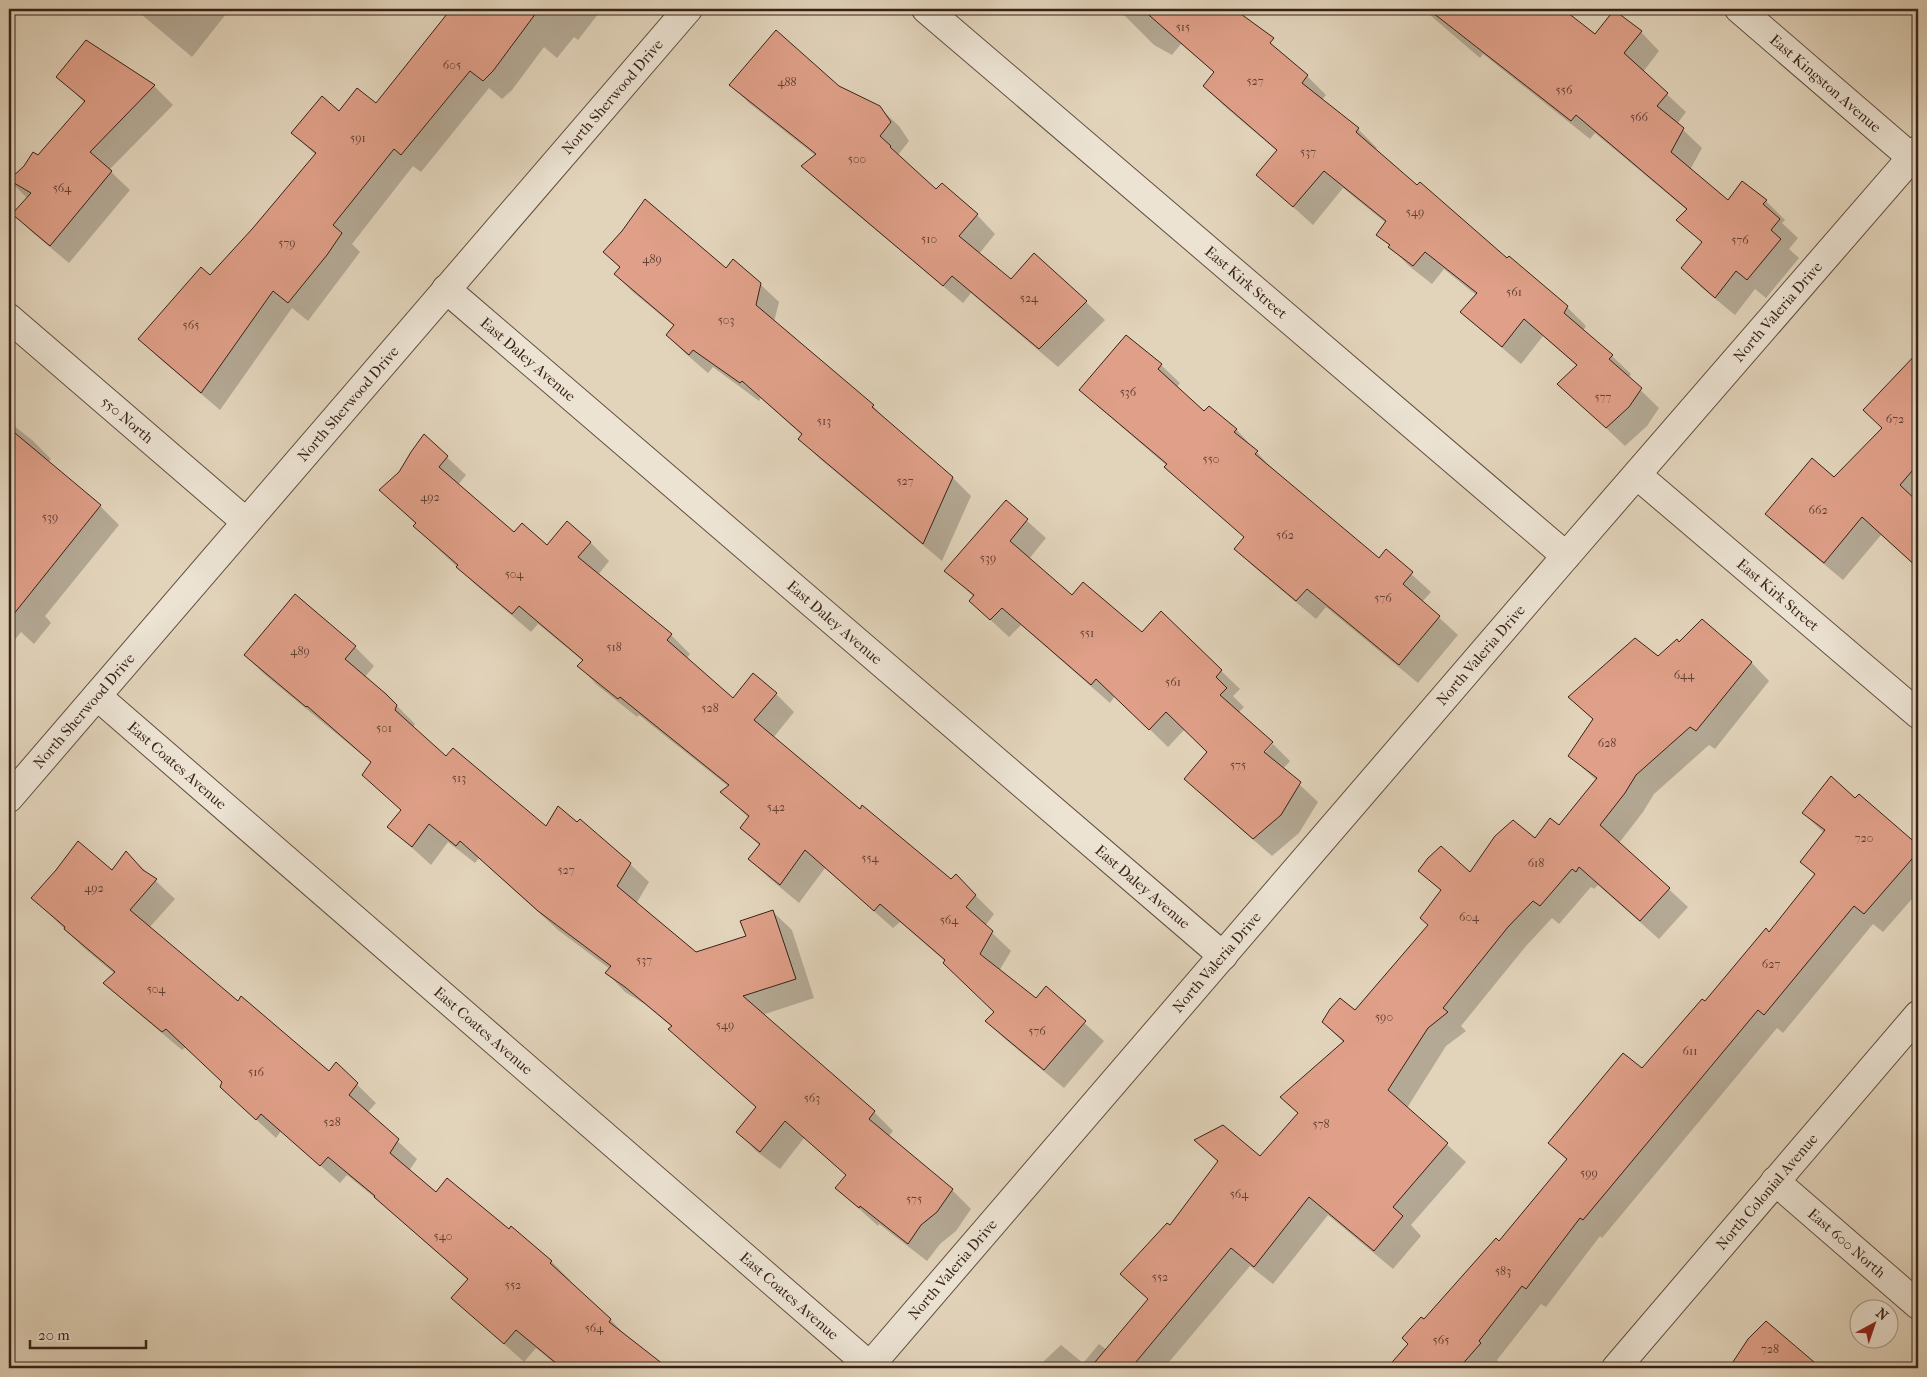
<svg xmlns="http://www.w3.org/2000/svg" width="1927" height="1377" font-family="'IM FELL French Canon',serif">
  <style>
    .shadow { fill: #0003 }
    .building { fill: #df9f88; stroke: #382117 }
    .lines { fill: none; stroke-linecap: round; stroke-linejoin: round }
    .street-casing { stroke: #624e40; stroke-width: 30 }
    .street { stroke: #ece3d3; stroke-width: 28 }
    .labels { text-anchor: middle; stroke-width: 4.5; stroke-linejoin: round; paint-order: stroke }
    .number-label { font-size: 12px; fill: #624033 }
    .street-label { font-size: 15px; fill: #382117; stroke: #ece3d3 }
  </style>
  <rect width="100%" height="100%" fill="#e2d4bb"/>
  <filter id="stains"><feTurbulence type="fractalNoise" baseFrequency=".004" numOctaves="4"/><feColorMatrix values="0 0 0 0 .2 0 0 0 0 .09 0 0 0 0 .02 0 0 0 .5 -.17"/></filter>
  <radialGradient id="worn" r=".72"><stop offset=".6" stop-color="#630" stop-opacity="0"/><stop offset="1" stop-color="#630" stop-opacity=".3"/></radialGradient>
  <path class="shadow" d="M135 9H230L192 57Z
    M470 9H602L578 40 574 37 557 58 544 47 512 90 502 99 489 88 421 172 413 166 352 244 360 252 308 321 292 308 220 410 158 357 140 339 210 277 254 229 316 155 292 133 339 113 376 105 459 24Z
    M1118 9H1217L1252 39 1257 33 1307 76 1326 95 1322 100 1358 129 1377 148 1375 150 1507 260 1567 307 1586 326 1583 331 1612 356 1631 374 1628 378 1659 408 1647 426 1625 446 1559 384 1577 366 1543 336 1521 364 1481 330 1462 312 1476 295 1444 269 1432 284 1409 266 1378 234 1386 223 1343 188 1313 225 1258 175 1277 151 1223 105 1204 86 1215 73 1181 44 1172 55 1154 45Z
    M1423 9H1561L1596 35 1641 32 1659 51 1643 72 1686 112 1677 124 1702 148 1690 170 1728 202 1766 201 1785 220 1782 223 1798 238 1789 249 1799 258 1766 298 1755 289 1735 315 1701 287 1682 268 1703 244 1678 220 1687 210 1595 133 1590 139 1483 54 1480 58Z
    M87 42 154 86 173 105 109 170 130 190 69 263 33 233 14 214 28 199 10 181 25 167 39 157 85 103 58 76Z
    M731 85 838 87 879 107 899 126 909 141 898 155 936 191 977 215 995 234 979 254 1011 281 1035 254 1105 320 1058 367 971 293 963 303 822 185 803 167 816 156 749 103Z
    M604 252 727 269 760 284 779 302 774 322 873 406 891 425 953 478 971 496 942 561 819 458 800 439 802 435 761 398 759 401 713 367 708 373 686 354 667 335 674 326 634 293 615 274 620 268Z
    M1918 354V568L1881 535 1843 580 1785 532 1767 513 1834 479 1883 429 1865 410Z
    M1161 365 1180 383 1176 388 1204 413 1236 429 1275 472 1379 560 1386 551 1431 592 1422 602 1458 635 1418 683 1326 607 1316 619 1254 567 1236 549 1245 538 1185 485 1166 467 1167 466 1100 408 1081 389Z
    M9 422 32 440 51 459 48 462 100 506 119 525 45 616 51 623 34 644 21 632 11 645 9 643Z
    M424 436 466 475 458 485 514 534 547 546 590 542 609 561 598 575 671 635 690 654 686 659 733 700 776 694 794 712 773 738 860 811 952 881 956 876 994 914 985 926 1011 951 999 971 1036 1000 1046 988 1104 1041 1064 1088 1005 1039 987 1021 995 1013 946 962 900 922 893 928 825 868 799 903 769 878 750 859 760 846 742 828 749 818 722 792 729 787 639 715 637 717 597 685 579 666 583 661 538 624 531 632 476 585 414 526 416 524 380 490 400 473Z
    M1006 502 1046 538 1029 559 1072 596 1142 633 1161 613 1240 689 1233 696 1244 707 1238 713 1259 756 1261 757 1273 744 1290 761 1283 769 1318 802 1299 833 1272 856 1204 797 1186 779 1208 752 1185 729 1168 747 1115 696 1110 703 1021 625 1009 637 970 601 974 597 946 571Z
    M295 596 355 647 374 666 365 677 385 694 415 724 413 728 446 758 547 828 630 864 649 882 636 904 696 954 747 937 773 912 792 930 814 998 762 1015 874 1112 893 1131 888 1137 952 1190 971 1209 956 1231 940 1244 927 1261 879 1224 878 1226 856 1206 837 1188 847 1176 804 1138 780 1169 756 1151 738 1132 757 1108 688 1047 670 1029 672 1027 646 1005 625 992 607 973 610 969 558 930 479 858 475 863 448 842 431 865 389 827 402 811 364 775 372 763 264 674 245 655Z
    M1680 644 1751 662 1769 681 1715 749 1709 745 1654 794 1643 812 1619 843 1688 907 1659 939 1598 885 1594 889 1591 887 1559 924 1552 918 1526 946 1461 1026 1466 1031 1446 1046 1407 1108 1466 1162 1411 1225 1421 1236 1393 1269 1328 1215 1273 1284 1250 1266 1164 1368H1039L1044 1361 1061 1345 1083 1363 1099 1344 1107 1350 1149 1300 1121 1274 1170 1227 1218 1162 1196 1140 1260 1158 1299 1114 1282 1097 1344 1043 1323 1022 1355 1012 1430 926 1441 891 1420 871 1470 874 1559 827 1597 781 1570 756 1594 720 1570 697 1658 658Z
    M1859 796 1918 847V892L1883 932 1873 924 1783 1033 1777 1028 1602 1238 1600 1236 1546 1307 1541 1304 1497 1360 1499 1363 1494 1368H1389L1410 1344 1424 1321 1499 1243 1568 1161 1550 1143 1642 1070 1769 934 1816 876 1802 862 1824 833 1803 813 1855 799Z
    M126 853 175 899 149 928 238 1003 329 1073 336 1064 376 1103 367 1113 417 1159 409 1171 436 1194 509 1231 551 1261 570 1280 568 1282 611 1320 629 1339 666 1368H560L536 1348 524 1362 453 1298 468 1280 384 1205 347 1175 340 1183 281 1131 276 1138 221 1087 223 1082 186 1047 182 1050 124 1001 105 983 115 974 84 948 33 898 112 871Z
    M9 1081 16 1089 9 1098Z
    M1918 1159V1167L1915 1164Z
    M1766 1323 1819 1368H1730L1749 1340Z
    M689 1362 696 1368H684Z"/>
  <path class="building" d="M451 9H539L493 71 483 81 470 71 401 155 394 149 333 225 342 233 327 255 288 303 273 291 201 393 138 339 201 267 210 275 253 228 316 153 291 133 322 96 339 111 357 88 376 103Z
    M1142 9H1234L1274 38 1270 43 1308 75 1302 83 1359 128 1356 132 1417 185 1420 182 1507 258 1509 256 1568 306 1564 313 1613 355 1609 359 1642 388 1629 407 1606 428 1557 384 1577 365 1524 319 1502 347 1460 312 1477 293 1425 252 1413 266 1388 247 1390 245 1376 235 1386 221 1324 171 1293 207 1256 175 1277 150 1203 86 1214 72Z
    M1428 9H1563L1595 34 1614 10 1642 31 1624 53 1668 93 1657 106 1684 128 1671 152 1728 200 1742 181 1767 200 1763 204 1780 219 1771 230 1781 239 1747 280 1736 271 1715 298 1681 268 1702 242 1676 220 1687 209 1576 115 1571 121Z
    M776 30 839 86 880 106 891 122 880 136 891 146 890 147 936 189 942 183 978 214 959 236 1011 279 1034 253 1087 301 1039 349 952 276 943 286 801 166 816 154 729 85Z
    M86 40 155 85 90 152 112 171 50 246 12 214 31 193 9 180 24 166 33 152 38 155 85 101 56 77Z
    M645 199 726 268 733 259 761 283 756 305 874 405 872 407 953 477 923 544 798 439 802 434 742 381 740 383 693 350 689 355 666 335 674 325 614 274 620 267 603 252 622 231Z
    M1126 335 1162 364 1158 369 1204 411 1209 406 1237 429 1234 432 1258 451 1255 454 1379 558 1386 549 1413 572 1403 584 1440 616 1399 665 1307 589 1296 601 1234 549 1244 537 1164 467 1167 464 1079 390Z
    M1918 352V464L1900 485 1918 502V568L1862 517 1824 563 1765 514 1812 458 1834 477 1882 428 1863 410Z
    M9 428 101 505 9 620Z
    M424 434 448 456 439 467 514 532 522 523 547 545 567 521 591 542 578 557 672 634 667 640 733 698 753 673 777 693 754 720 860 809 862 805 951 879 956 874 976 895 966 907 993 931 980 954 1036 998 1046 986 1086 1021 1044 1070 985 1021 994 1012 943 963 945 960 880 904 874 911 805 850 780 885 748 859 760 844 740 828 749 816 720 792 729 785 620 697 618 699 577 666 583 660 519 606 512 614 456 567 458 565 413 526 416 523 379 490 399 472 411 452Z
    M1006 500 1028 519 1010 541 1072 595 1083 582 1142 632 1161 611 1222 670 1216 677 1227 688 1220 695 1273 742 1264 752 1301 782 1281 815 1253 839 1184 779 1207 752 1166 712 1149 730 1096 679 1091 685 1002 608 990 620 969 601 974 595 944 571Z
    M295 594 356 646 345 659 386 694 397 705 395 710 446 756 453 748 546 826 558 806 577 822 580 819 631 863 617 886 696 952 746 936 740 921 773 910 796 979 743 996 875 1111 869 1119 953 1189 937 1212 921 1225 908 1244 860 1206 859 1208 835 1188 846 1175 785 1121 760 1152 736 1132 756 1107 668 1029 672 1026 625 987 605 973 611 966 538 911 460 841 456 846 429 824 412 847 387 827 401 810 362 775 371 762 307 706 306 707 244 655Z
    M1702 619 1752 662 1696 731 1690 727 1636 775 1625 793 1600 825 1670 888 1640 921 1579 867 1576 872 1572 869 1540 906 1533 901 1508 927 1443 1008 1448 1012 1428 1028 1388 1090 1448 1143 1393 1207 1403 1216 1374 1251 1309 1197 1254 1267 1231 1248 1131 1368H1090L1148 1299 1120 1274 1167 1223 1170 1225 1218 1161 1194 1140 1223 1125 1260 1156 1298 1113 1280 1097 1344 1041 1322 1022 1330 1009 1340 998 1355 1010 1428 925 1420 918 1441 890 1418 871 1428 858 1441 846 1470 872 1495 836 1513 820 1535 838 1550 818 1559 825 1597 778 1568 756 1593 719 1568 697 1635 638 1658 656 1677 639 1679 642Z
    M1831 776 1855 798 1859 794 1918 845V852L1864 914 1854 906 1764 1015 1758 1010 1583 1220 1580 1218 1526 1289 1522 1286 1479 1341 1481 1343 1459 1368H1387L1408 1344 1402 1338 1421 1317 1424 1319 1496 1238 1499 1241 1567 1159 1548 1143 1623 1053 1642 1068 1702 999 1705 1001 1766 928 1769 932 1815 874 1800 862 1825 830 1802 813Z
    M78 841 112 870 126 851 143 870 157 879 130 910 238 1001 241 996 329 1071 336 1062 358 1083 349 1095 399 1139 390 1153 436 1192 447 1178 509 1229 511 1226 552 1261 550 1263 611 1319 609 1322 668 1368H562L516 1330 504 1344 451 1298 468 1279 374 1197 375 1196 328 1157 320 1166 261 1114 256 1120 220 1087 222 1082 166 1029 162 1032 103 983 115 972 64 929 65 927 31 898 56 870Z
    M1766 1321 1821 1368H1729L1748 1339Z"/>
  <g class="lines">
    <g class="street-casing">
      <g id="street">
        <path id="s1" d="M926 9 1566 556"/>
        <path id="s2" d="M1739 9 1912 158"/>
        <path id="s3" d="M446 289 1223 956"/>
        <path id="s4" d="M9 318 246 522"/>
        <path id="s5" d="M1637 475 1918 714"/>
        <path id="s6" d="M97 696 870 1366"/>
        <path id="s7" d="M9 798 688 9"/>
        <path id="s8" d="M1775 1181 1918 1305"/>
        <path id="s9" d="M868 1368 1566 556 1918 150"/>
        <path id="s10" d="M1616 1368 1918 1015"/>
      </g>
    </g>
    <use href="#street" class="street"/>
  </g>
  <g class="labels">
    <g class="number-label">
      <text x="1183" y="31">515</text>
      <text x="452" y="69">605</text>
      <text x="1255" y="85">527</text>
      <text x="787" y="86">488</text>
      <text x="1564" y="94">556</text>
      <text x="1639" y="121">566</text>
      <text x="358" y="142">591</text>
      <text x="1308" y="156">537</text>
      <text x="857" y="163">500</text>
      <text x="62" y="192">564</text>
      <text x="1415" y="216">549</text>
      <text x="929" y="243">510</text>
      <text x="1740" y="244">576</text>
      <text x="287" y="247">579</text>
      <text x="652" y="263">489</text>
      <text x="1514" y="296">561</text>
      <text x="1029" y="302">524</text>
      <text x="726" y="324">503</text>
      <text x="191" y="329">565</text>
      <text x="1128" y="396">536</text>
      <text x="1603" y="401">577</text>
      <text x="1895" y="423">672</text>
      <text x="824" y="425">513</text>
      <text x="1211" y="463">550</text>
      <text x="905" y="485">527</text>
      <text x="430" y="501">492</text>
      <text x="1818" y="514">662</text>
      <text x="50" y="521">539</text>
      <text x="1285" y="539">562</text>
      <text x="988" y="562">539</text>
      <text x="514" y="578">504</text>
      <text x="1383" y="602">576</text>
      <text x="1087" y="637">551</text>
      <text x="614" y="651">518</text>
      <text x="300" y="655">489</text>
      <text x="1684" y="679">644</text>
      <text x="1173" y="686">561</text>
      <text x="710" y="712">528</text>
      <text x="384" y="732">501</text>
      <text x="1607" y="747">628</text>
      <text x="1238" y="769">575</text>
      <text x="459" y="782">513</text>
      <text x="776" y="811">542</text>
      <text x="1864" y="842">720</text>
      <text x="870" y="862">554</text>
      <text x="1536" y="867">618</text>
      <text x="566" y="874">527</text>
      <text x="94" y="892">492</text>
      <text x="1469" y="921">604</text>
      <text x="949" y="924">564</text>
      <text x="644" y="964">537</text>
      <text x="1771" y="968">627</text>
      <text x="156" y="993">504</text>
      <text x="1384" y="1021">590</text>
      <text x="725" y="1029">549</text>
      <text x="1037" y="1035">576</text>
      <text x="1690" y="1055">611</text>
      <text x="256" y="1076">516</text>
      <text x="812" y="1102">563</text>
      <text x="332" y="1126">528</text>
      <text x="1321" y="1128">578</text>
      <text x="1589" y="1177">599</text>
      <text x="1239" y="1198">564</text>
      <text x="914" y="1203">575</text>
      <text x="443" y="1240">540</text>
      <text x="1503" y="1275">583</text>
      <text x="1160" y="1281">552</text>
      <text x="513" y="1289">552</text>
      <text x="594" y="1332">564</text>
      <text x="1441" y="1344">565</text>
      <text x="1770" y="1353">728</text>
    </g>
    <g class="street-label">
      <text dy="5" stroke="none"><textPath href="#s2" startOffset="114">East Kingston Avenue</textPath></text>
      <text dy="5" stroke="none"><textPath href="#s7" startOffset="925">North Sherwood Drive</textPath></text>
      <text dy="5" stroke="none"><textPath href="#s1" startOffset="421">East Kirk Street</textPath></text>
      <text dy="5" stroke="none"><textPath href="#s9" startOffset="1394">North Valeria Drive</textPath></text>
      <text dy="5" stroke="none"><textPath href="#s3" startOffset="108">East Daley Avenue</textPath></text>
      <text dy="5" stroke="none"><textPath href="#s7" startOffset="520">North Sherwood Drive</textPath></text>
      <text dy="5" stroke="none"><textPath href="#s4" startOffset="156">550 North</textPath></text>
      <text dy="5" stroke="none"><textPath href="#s5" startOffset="185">East Kirk Street</textPath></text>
      <text dy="5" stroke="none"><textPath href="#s3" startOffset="512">East Daley Avenue</textPath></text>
      <text dy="5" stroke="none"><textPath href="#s9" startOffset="940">North Valeria Drive</textPath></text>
      <text dy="5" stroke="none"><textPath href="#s7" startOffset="115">North Sherwood Drive</textPath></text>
      <text dy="5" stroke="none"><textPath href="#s6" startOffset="106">East Coates Avenue</textPath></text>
      <text dy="5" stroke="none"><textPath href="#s3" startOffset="918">East Daley Avenue</textPath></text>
      <text dy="5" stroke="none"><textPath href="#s9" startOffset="535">North Valeria Drive</textPath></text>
      <text dy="5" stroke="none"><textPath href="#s6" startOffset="511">East Coates Avenue</textPath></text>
      <text dy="5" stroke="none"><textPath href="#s10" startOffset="232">North Colonial Avenue</textPath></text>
      <text dy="5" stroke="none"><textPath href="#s8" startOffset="95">East 600 North</textPath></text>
      <text dy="5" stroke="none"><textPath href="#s9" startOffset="130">North Valeria Drive</textPath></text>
      <text dy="5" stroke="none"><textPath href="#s6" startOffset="916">East Coates Avenue</textPath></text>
    </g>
  </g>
  <rect width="1927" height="1377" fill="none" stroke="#e2d4bb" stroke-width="30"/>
  <rect x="10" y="10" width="1907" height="1357" fill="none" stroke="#382117" stroke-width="2.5"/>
  <rect x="15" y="15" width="1897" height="1347" fill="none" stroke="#382117"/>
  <g transform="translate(1874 1324) rotate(40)"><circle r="24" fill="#ece3d3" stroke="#a49588"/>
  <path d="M0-4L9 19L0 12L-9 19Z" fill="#8f2418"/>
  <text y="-8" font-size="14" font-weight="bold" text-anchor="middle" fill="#382117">N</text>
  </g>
  <path d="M30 1340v8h116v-8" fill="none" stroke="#382117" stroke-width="2.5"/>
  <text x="38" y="1340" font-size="15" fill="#382117" stroke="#ece3d3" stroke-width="4" paint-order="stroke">20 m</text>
  <rect width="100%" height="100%" filter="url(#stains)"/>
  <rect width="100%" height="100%" fill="url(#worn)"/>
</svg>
